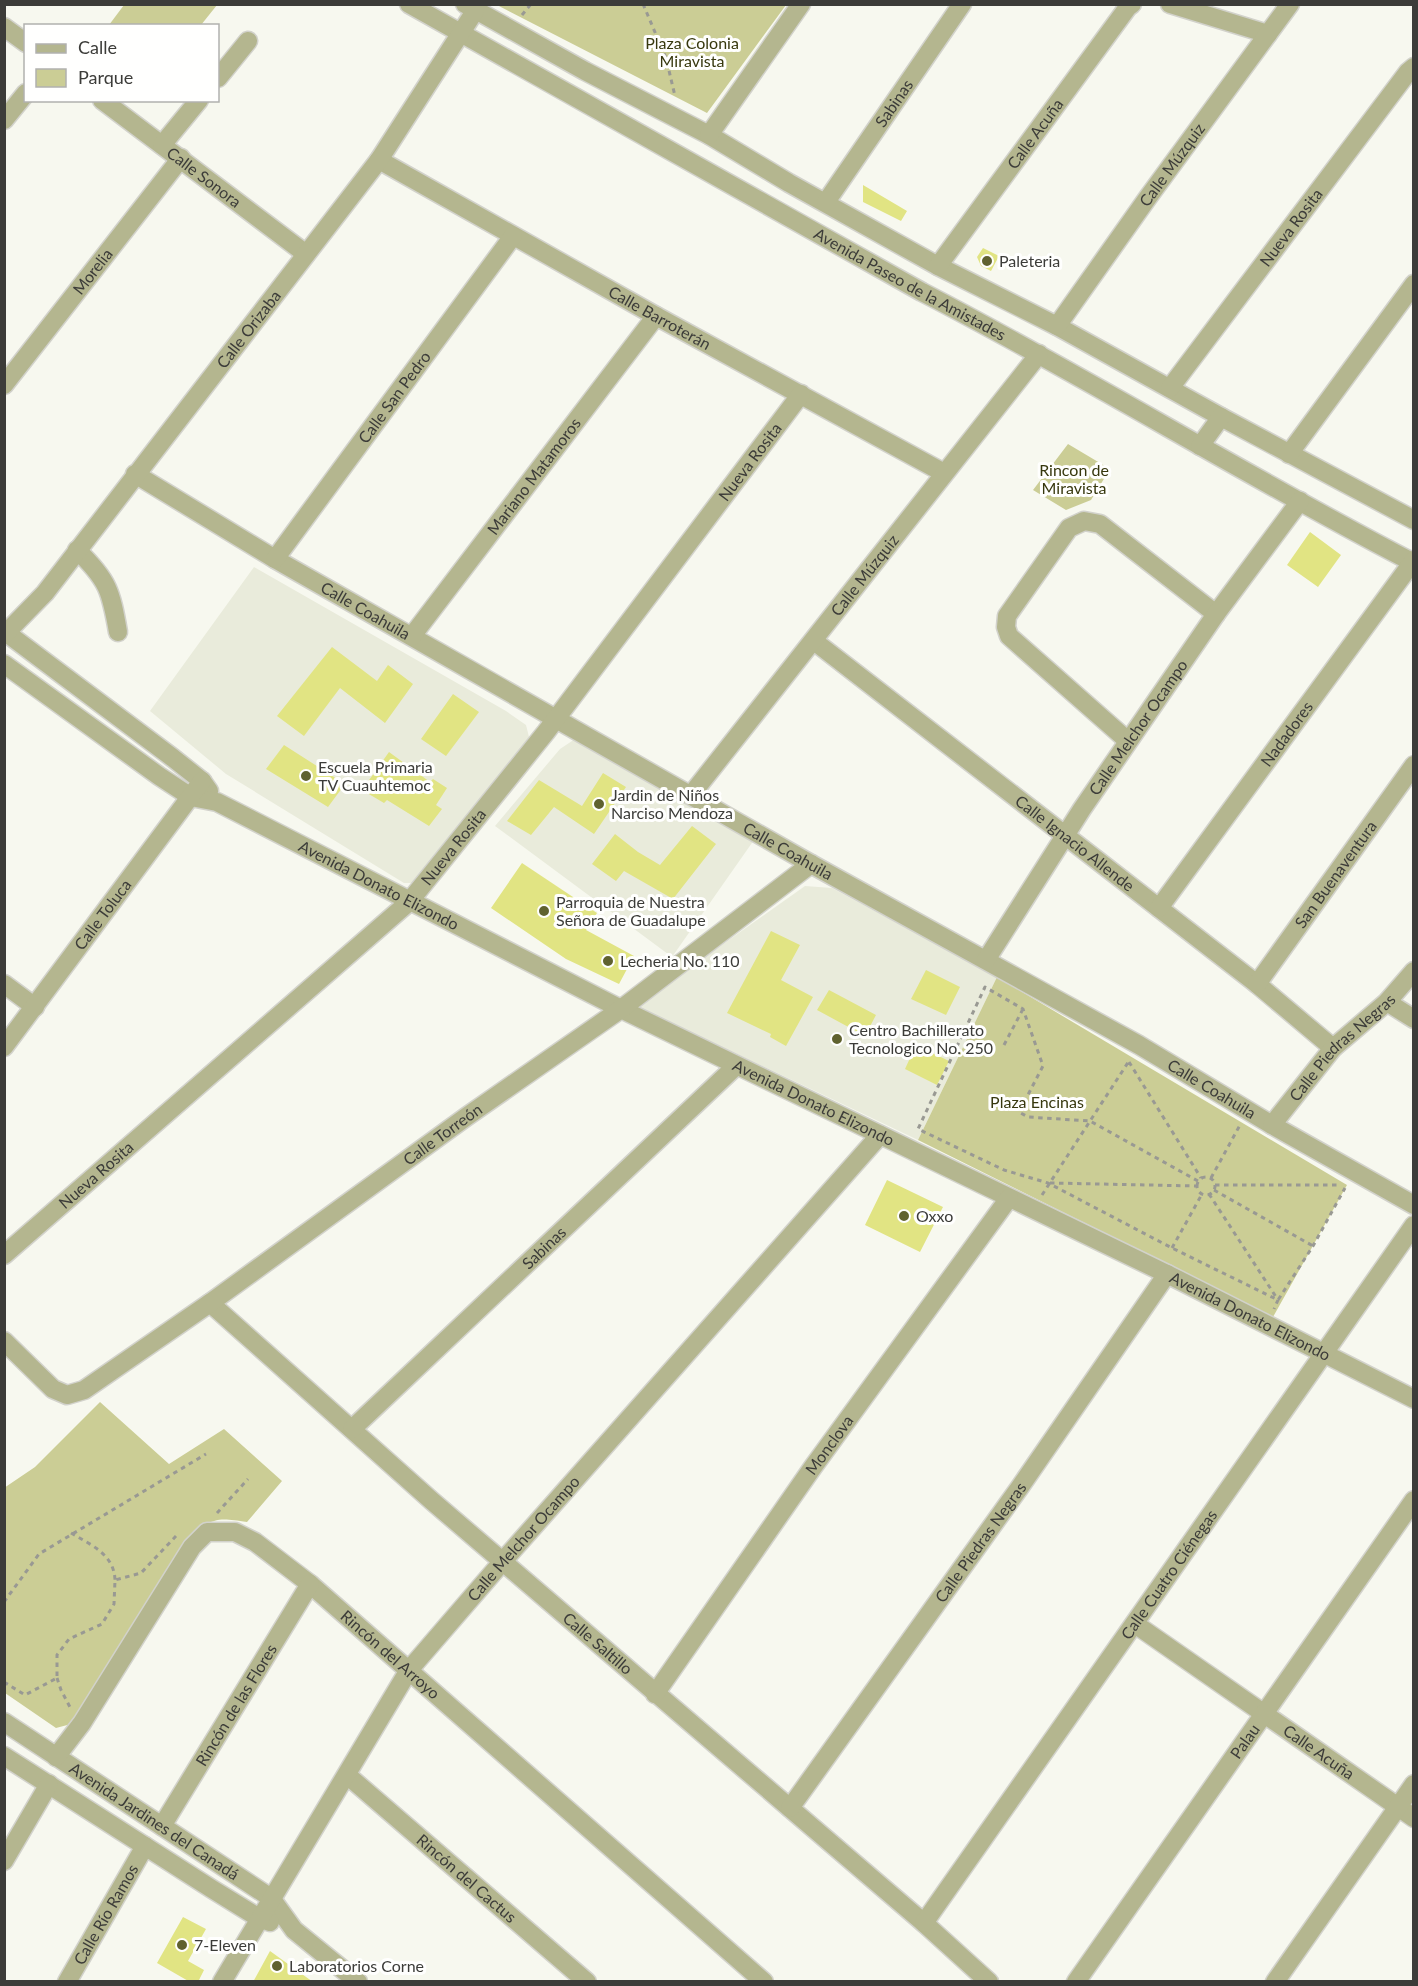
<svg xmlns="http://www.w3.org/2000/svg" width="1418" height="1986" font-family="Lato,sans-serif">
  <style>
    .built { fill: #e9ebdb }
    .green { fill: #cbcd95 }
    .building { fill: #e1e483 }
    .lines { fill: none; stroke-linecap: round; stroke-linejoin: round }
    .minor-casing { stroke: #d2d2cb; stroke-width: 21 }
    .path { stroke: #999993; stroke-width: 3; stroke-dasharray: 4.5 4.5; stroke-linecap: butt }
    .minor { stroke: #b4b68f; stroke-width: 18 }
    .poi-dot { fill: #60622f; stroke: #fffffe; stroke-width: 2 }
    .labels { text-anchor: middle; stroke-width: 6; stroke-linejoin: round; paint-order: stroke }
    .park-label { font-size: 16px; fill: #37380e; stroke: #fffffe }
    .street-label { font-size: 16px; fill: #3c3c39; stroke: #fffffe }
    .poi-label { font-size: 16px; fill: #3c3c39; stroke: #fffffe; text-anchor: start }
  </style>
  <rect width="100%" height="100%" fill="#f7f8ef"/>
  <path class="built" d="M254 567 506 711 526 725 529 737 416 883H404L226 774 150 711Z
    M581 735 761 830 672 957 495 826 560 749Z
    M805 886 832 888 997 977 918 1140 636 1006Z"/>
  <path class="green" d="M124 5V4L217 5 201 25H109Z
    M497 5H786L707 113Z
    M1068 444 1110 469 1091 500 1066 510 1033 490Z
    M997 977 1347 1185 1273 1317 918 1140Z
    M100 1402 169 1464 224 1429 282 1481 247 1522C220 1518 215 1517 193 1533L71 1724 56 1728 5 1693 4 1488 35 1467Z"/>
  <path class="building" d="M863 185 907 211 901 221 863 202Z
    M983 248 999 256 991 271 981 266 977 257Z
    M1310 532 1341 555 1318 587 1287 565Z
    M332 647 377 681 388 665 413 684 385 723 340 688 304 736 277 716Z
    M453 694 479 712 446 756 421 739Z
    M284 745 345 784 328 807 266 769Z
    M389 752 430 782 433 779 447 788 436 805 442 809 429 826 387 800 384 803 362 790Z
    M603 773 626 787 594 834 554 807 531 835 507 821 539 780 582 806Z
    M692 826 716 844 673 899 624 871 616 881 592 864 615 834 638 852 660 865Z
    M522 863 597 913 586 930 634 956 619 984 566 959 491 908Z
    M771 931 800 945 781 980 813 997 786 1046 770 1037 771 1034 727 1013Z
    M926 970 960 987 946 1015 911 999Z
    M829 990 876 1015 865 1036 817 1010Z
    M916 1045 949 1061 937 1085 905 1069Z
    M887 1180 943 1207 920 1252 865 1225Z
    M183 1917 206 1929 188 1961 204 1970 198 1982H190L157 1963Z
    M270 1951 313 1982H253Z"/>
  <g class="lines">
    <g class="minor-casing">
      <g id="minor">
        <path id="s1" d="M409 4 922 292C1089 378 1247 477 1414 563"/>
        <path d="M465 4 585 71 709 135 789 183 938 266 1057 326 1221 417 1414 520"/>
        <path d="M1170 4 1268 34"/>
        <path d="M4 27 26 43"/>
        <path d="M218 78 248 41"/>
        <path id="s2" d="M102 100 306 254"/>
        <path d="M4 120 26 93"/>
        <path d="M709 135 801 4"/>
        <path d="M162 145 199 100"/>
        <path id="s3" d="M379 160 656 316 944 473"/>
        <path id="s4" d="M826 202 962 4"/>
        <path id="s5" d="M938 266 1128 7 1132 4"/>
        <path id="s6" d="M1057 326 1149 196 1290 4"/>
        <path id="s7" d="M4 385 181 158"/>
        <path id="s8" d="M1170 388 1408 72 1414 67"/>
        <path d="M1200 446 1221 417"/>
        <path d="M1289 454 1414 284"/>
        <path id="s9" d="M135 474 275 559 811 864 1139 1045 1272 1125 1414 1205"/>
        <path d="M77 550C108 580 111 591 118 632"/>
        <path id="s10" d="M275 559 513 236"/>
        <path d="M4 631 173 758 202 781 209 791"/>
        <path id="s11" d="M4 635 45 593 379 160 475 11"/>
        <path id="s12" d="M412 636 656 316"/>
        <path id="s13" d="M814 641 1257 984 1333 1048"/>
        <path id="s14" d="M4 664 159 776 191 797 217 802 621 1009 1167 1274 1414 1399"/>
        <path d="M1128 741 1009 636 1006 627 1007 616 1069 528 1084 521 1100 524 1216 614"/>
        <path id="s15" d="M691 795 1039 354"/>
        <path id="s16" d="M1159 908 1414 560"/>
        <path id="s17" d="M986 960 1082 809 1216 614 1300 501"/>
        <path d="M4 984 35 1007"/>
        <path id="s18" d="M1257 984 1414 765"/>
        <path d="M1387 1002 1414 1019"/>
        <path id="s19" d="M4 1047 202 781"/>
        <path id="s20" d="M1272 1125 1333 1048 1387 1002 1414 971"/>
        <path id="s21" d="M4 1255 409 902 546 732 801 394"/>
        <path id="s22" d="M210 1303 432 1501 924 1923 989 1982"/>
        <path id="s23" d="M4 1341 53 1389 67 1395 84 1390 210 1303 466 1117 621 1009 811 864"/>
        <path id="s24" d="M352 1429 736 1066"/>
        <path id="s25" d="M1135 1624 1414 1818"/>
        <path id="s26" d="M655 1694 813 1467 1009 1198"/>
        <path id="s27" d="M4 1722 271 1898 294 1930 358 1982"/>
        <path d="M4 1756 212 1889 259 1918 270 1922"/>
        <path id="s28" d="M56 1757 82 1723 192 1547 207 1532H235L255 1542 310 1584 764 1982"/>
        <path id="s29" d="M347 1775 587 1982"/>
        <path id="s30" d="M790 1808 1020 1487 1167 1274"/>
        <path id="s31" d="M162 1826 310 1584"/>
        <path d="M4 1861 49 1784"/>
        <path id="s32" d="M924 1923 1414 1225"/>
        <path id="s33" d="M67 1982 145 1846"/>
        <path id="s34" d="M222 1982 409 1670 503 1561 880 1135"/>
        <path id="s35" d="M1076 1982 1414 1500"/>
        <path d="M1275 1982 1414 1784"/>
      </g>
    </g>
    <path class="path" d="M643 4 666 58 675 96
      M522 15 531 4
      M1004 1045 1023 1009
      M1129 1062 1201 1178
      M1197 1186a9 9 0 1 1 18 0a9 9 0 1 1-18 0Z
      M1211 1178 1240 1125
      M1198 1181 1090 1121 1028 1117 1019 1112 1043 1066 1023 1009 985 987 918 1129 1004 1170 1048 1183 1172 1248 1278 1300 1313 1246 1345 1188
      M1050 1183 1197 1186
      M1215 1185H1339
      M1214 1190 1313 1246
      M1209 1194 1278 1300 1274 1309
      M1042 1195 1129 1061 1130 1062
      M1172 1248 1202 1194
      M217 1513 248 1479
      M71 1533C91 1545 114 1554 115 1580
      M4 1602 39 1554 206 1454
      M57 1678 61 1690 71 1709
      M4 1682 25 1695 57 1678V1655L69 1639 102 1624 114 1604 115 1580 141 1573 176 1536"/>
    <use href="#minor" class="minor"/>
  </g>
  <g class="poi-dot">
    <circle cx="987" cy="261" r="6"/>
    <circle cx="306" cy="776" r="6"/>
    <circle cx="599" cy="804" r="6"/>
    <circle cx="544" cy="911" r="6"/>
    <circle cx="608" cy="961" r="6"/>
    <circle cx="837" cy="1039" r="6"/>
    <circle cx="904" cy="1216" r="6"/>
    <circle cx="182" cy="1945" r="6"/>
    <circle cx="277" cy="1966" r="6"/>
  </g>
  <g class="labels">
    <g class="park-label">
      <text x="692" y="49">Plaza Colonia<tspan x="692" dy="18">Miravista</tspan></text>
      <text x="1074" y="476">Rincon de<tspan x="1074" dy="18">Miravista</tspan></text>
      <text x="1037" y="1108">Plaza Encinas</text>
    </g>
    <g class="street-label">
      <text dy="6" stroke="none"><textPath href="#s4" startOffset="120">Sabinas</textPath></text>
      <text dy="6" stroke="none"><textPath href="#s5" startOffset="164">Calle Acuña</textPath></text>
      <text dy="6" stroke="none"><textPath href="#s6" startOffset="198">Calle Múzquiz</textPath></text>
      <text dy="6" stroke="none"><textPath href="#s2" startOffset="128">Calle Sonora</textPath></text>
      <text dy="6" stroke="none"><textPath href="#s8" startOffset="201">Nueva Rosita</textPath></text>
      <text dy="6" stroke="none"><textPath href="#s7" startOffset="144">Morelia</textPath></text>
      <text dy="6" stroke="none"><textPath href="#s1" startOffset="574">Avenida Paseo de la Amistades</textPath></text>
      <text dy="6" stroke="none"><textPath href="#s3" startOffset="322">Calle Barroterán</textPath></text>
      <text dy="6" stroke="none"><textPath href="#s11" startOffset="392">Calle Orizaba</textPath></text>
      <text dy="6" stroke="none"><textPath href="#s10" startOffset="201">Calle San Pedro</textPath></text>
      <text dy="6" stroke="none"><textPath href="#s21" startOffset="1094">Nueva Rosita</textPath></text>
      <text dy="6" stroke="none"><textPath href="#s12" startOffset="201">Mariano Matamoros</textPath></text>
      <text dy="6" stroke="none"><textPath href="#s15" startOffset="280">Calle Múzquiz</textPath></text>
      <text dy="6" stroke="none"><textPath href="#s9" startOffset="268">Calle Coahuila</textPath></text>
      <text dy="6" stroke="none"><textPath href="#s17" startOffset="278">Calle Melchor Ocampo</textPath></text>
      <text dy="6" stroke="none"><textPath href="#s16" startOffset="216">Nadadores</textPath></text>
      <text dy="6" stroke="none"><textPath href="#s13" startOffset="330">Calle Ignacio Allende</textPath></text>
      <text dy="6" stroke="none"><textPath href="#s21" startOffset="608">Nueva Rosita</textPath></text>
      <text dy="6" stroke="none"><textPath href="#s9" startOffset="754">Calle Coahuila</textPath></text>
      <text dy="6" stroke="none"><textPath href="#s18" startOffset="135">San Buenaventura</textPath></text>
      <text dy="6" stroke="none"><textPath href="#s14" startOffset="438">Avenida Donato Elizondo</textPath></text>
      <text dy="6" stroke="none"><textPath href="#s19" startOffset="165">Calle Toluca</textPath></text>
      <text dy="6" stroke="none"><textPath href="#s20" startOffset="105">Calle Piedras Negras</textPath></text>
      <text dy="6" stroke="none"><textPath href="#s9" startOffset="1240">Calle Coahuila</textPath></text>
      <text dy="6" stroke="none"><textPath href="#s14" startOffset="924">Avenida Donato Elizondo</textPath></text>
      <text dy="6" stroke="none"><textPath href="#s23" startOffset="542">Calle Torreón</textPath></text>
      <text dy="6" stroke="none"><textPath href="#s21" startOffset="122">Nueva Rosita</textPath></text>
      <text dy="6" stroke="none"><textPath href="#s24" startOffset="264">Sabinas</textPath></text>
      <text dy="6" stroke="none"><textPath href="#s14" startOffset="1410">Avenida Donato Elizondo</textPath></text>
      <text dy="6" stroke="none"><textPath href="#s26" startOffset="304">Monclova</textPath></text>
      <text dy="6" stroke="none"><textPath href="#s34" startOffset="538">Calle Melchor Ocampo</textPath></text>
      <text dy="6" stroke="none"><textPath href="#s30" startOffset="327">Calle Piedras Negras</textPath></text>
      <text dy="6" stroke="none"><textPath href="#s32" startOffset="426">Calle Cuatro Ciénegas</textPath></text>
      <text dy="6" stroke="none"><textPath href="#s22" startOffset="516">Calle Saltillo</textPath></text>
      <text dy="6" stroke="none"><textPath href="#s28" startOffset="498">Rincón del Arroyo</textPath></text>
      <text dy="6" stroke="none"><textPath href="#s31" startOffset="142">Rincón de las Flores</textPath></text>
      <text dy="6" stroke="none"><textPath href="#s35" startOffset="294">Palau</textPath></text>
      <text dy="6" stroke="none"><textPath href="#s25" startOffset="224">Calle Acuña</textPath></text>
      <text dy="6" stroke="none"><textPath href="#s27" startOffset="180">Avenida Jardines del Canadá</textPath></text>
      <text dy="6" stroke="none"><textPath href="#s29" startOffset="158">Rincón del Cactus</textPath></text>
      <text dy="6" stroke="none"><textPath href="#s33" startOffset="78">Calle Río Ramos</textPath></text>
    </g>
    <g class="poi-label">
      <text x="999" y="267">Paleteria</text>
      <text x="318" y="773">Escuela Primaria<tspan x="318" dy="18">TV Cuauhtemoc</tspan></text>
      <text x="611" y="801">Jardin de Niños<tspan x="611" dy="18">Narciso Mendoza</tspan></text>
      <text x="556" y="908">Parroquia de Nuestra<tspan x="556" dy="18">Señora de Guadalupe</tspan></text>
      <text x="620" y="967">Lecheria No. 110</text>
      <text x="849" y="1036">Centro Bachillerato<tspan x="849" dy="18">Tecnologico No. 250</tspan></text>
      <text x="916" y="1222">Oxxo</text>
      <text x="194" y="1951">7-Eleven</text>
      <text x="289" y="1972">Laboratorios Corne</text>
    </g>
  </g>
  <rect width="1418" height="1986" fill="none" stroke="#3c3c39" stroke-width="12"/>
  <rect x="24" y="24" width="195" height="78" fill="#fffffe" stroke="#b1b1af" stroke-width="1.5"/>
  <rect x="36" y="44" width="30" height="9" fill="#b4b68f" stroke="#b1b1af" stroke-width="1.5"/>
  <text x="78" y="54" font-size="18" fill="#3c3c39">Calle</text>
  <rect x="36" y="69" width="30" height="18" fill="#cbcd95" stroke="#b1b1af" stroke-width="1.5"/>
  <text x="78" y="84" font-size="18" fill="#3c3c39">Parque</text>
</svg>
